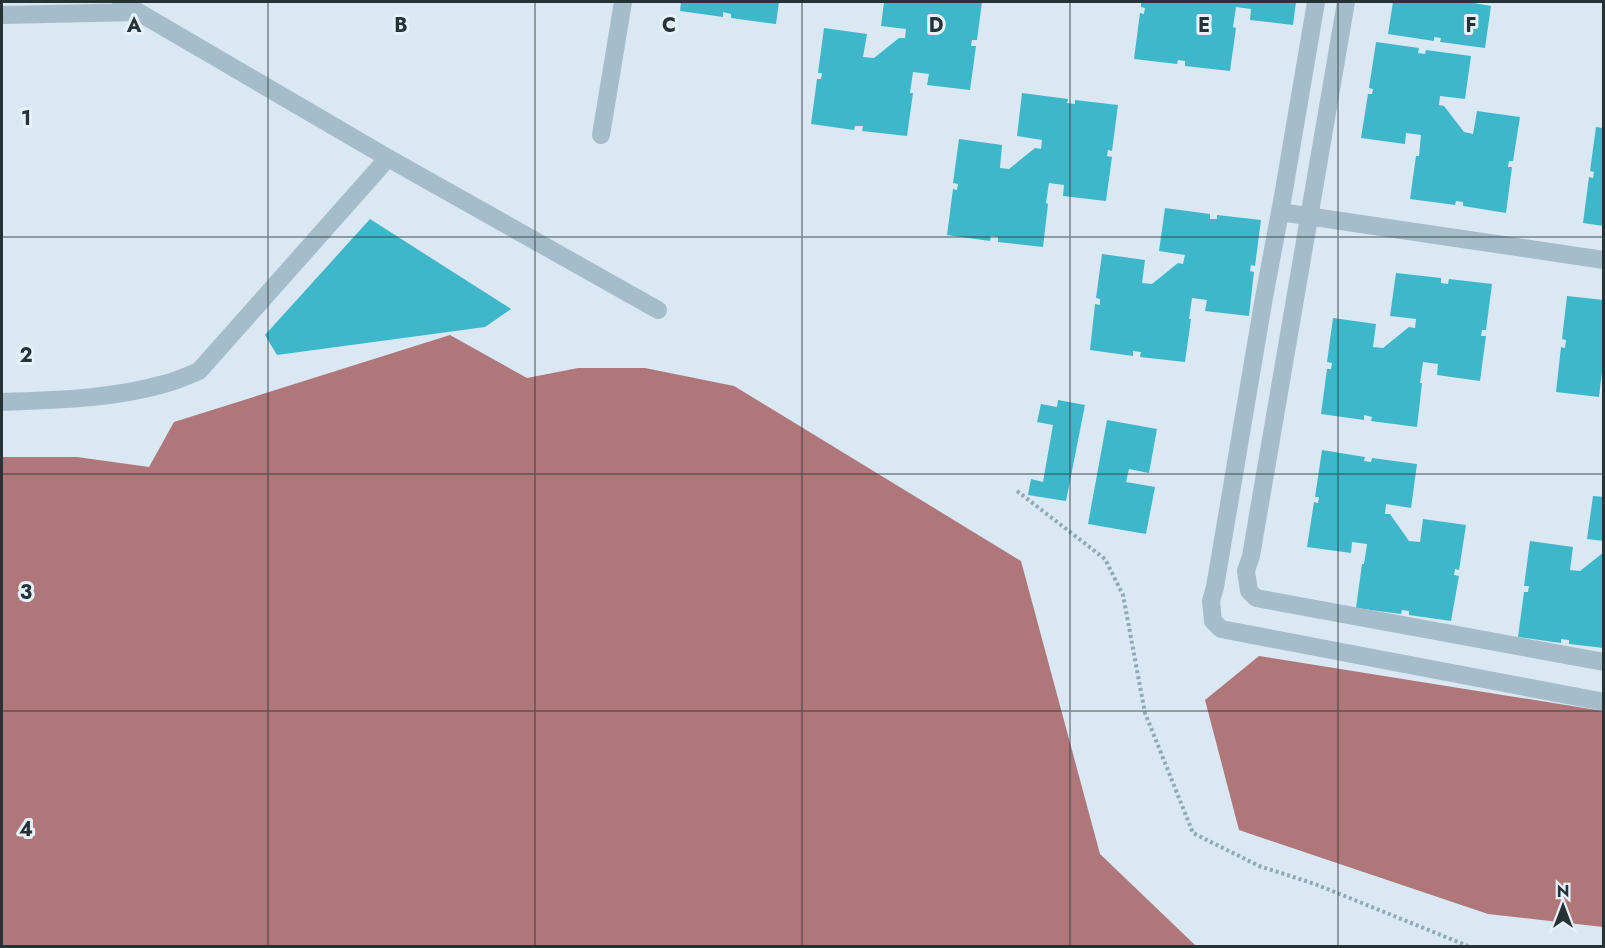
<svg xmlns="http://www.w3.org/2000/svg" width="1605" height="948" font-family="Jost,sans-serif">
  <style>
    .water { fill: #b0777b }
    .building { fill: #3fb7ca }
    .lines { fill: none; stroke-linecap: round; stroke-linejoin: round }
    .path { stroke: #8fa9b6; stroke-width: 4; stroke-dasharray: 3 3; stroke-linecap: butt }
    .street { stroke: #a5bdcb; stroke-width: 18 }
    .grid { fill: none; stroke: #263336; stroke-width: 1.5; stroke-opacity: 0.55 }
    .grid-label { font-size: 20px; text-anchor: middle; font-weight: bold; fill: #263336; stroke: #e6f1fa; stroke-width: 6; stroke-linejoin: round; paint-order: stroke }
  </style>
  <rect width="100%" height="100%" fill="#d9e8f2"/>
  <path class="water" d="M450 335 527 378 578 368H645L734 386 1021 561 1100 854 1195 945 1198 946H2V457H77L149 467 174 422Z
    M1259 656 1603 711V927L1488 914 1239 830 1205 700Z"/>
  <path class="building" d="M681 2H779L776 24 731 18V14L723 12V17L680 11Z
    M884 2H982L977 40H972L971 46H976L970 90 927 85 929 74 913 72 910 93H913L907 136 862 131 863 126H855L854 130 811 124 817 79H821L822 73H818L824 28 867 34 863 57 874 58 899 38H905L906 29 881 26Z
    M1141 2H1296L1293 25 1250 20 1251 9 1236 7 1233 27 1236 28 1230 71 1185 66V61L1178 60 1177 64 1134 59 1140 13 1144 14 1145 8 1141 7Z
    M1393 2H1468L1491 6 1485 48 1440 42 1441 38 1434 37V41L1388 34Z
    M1376 42 1419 48 1418 53 1425 54 1426 50 1471 56 1465 99 1440 96 1439 105 1444 106 1464 132 1473 134 1477 111 1520 117 1513 161H1509L1508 167H1512L1506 213 1463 206V202L1456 201 1455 205 1410 199 1416 156H1419L1421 135 1406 133 1405 144 1361 138 1368 94H1372L1373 89 1369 88Z
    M1022 93 1068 99 1067 103 1075 104V100L1118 105 1112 151 1108 150 1107 156 1112 157 1106 201 1063 196 1064 185 1049 183 1046 203 1048 204 1043 247 998 242V237L991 236 990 241 947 235 953 189 957 190 958 184 953 183 959 139 1002 145 1000 168 1009 169 1035 148 1041 149 1042 140 1017 136Z
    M1596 127 1604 128V226L1583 223 1589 177 1593 178 1594 172 1590 171Z
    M1165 208 1210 214V219H1217V215L1261 220 1255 266 1251 265 1250 271 1254 272 1249 316 1205 311 1207 300 1192 298 1189 319H1191L1185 362 1140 357 1141 352 1133 351V356L1090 350 1095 304 1100 305V299L1096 298 1102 254 1145 260 1142 283 1152 284 1178 263 1183 264 1185 255 1159 251Z
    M370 219 511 309 485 327 277 355 265 335Z
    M1396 273 1441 278V283L1448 284 1449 279 1492 284 1486 330H1482L1481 336H1486L1480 381 1437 375 1438 364 1423 362 1420 383H1422L1417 427 1371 421 1372 417 1364 415V420L1321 414 1327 369H1331L1332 363 1327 362 1333 318 1376 324 1373 347 1383 348 1409 327 1415 328 1416 319 1390 316Z
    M1567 296 1604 300V372H1602L1599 397 1556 392 1561 347 1565 348 1566 340 1562 339Z
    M1058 400 1085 405 1066 501 1028 495 1031 479 1043 482 1053 425 1037 422 1041 404 1057 407Z
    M1107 420 1157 429 1149 473 1129 469 1126 482 1155 487 1146 534 1088 524Z
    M1322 450 1365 457 1364 461 1371 462 1372 458 1417 464 1411 508 1386 504 1385 514H1390L1409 541 1420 542 1423 519 1466 525 1459 570 1455 569 1454 575 1459 576 1451 621 1409 615V611L1402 610 1401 614 1356 608 1362 564H1364L1367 544 1352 542 1351 553 1307 547 1314 502 1318 503 1319 497H1315Z
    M1593 496 1604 497V541L1587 539Z
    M1530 541 1573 547 1570 570 1580 571 1604 552V648L1569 644V640L1561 639V643L1518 637 1524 592H1528L1529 586H1524Z"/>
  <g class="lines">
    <path class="path" d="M1017 491 1105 559 1123 595 1145 713 1193 833 1259 866 1315 884 1468 946"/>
    <path class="street" d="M121 2 388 158 658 310
      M1316 2 1283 196 1263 303 1215 587 1211 601 1213 621 1221 629 1604 702
      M1346 2 1251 556 1246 571 1249 591 1256 598 1604 662
      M2 15 138 12
      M601 135 623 2
      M1280 212 1604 260
      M2 402C56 400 111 399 164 384 176 381 187 376 199 371L388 158"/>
  </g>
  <path class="grid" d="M268 2V946M535 2V946M802 2V946M1070 2V946M1338 2V946M2 237H1604M2 474H1604M2 711H1604"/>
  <g class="grid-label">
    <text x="134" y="32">A</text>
    <text x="401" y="32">B</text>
    <text x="669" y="32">C</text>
    <text x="936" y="32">D</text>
    <text x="1204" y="32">E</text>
    <text x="1471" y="32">F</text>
    <text x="26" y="125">1</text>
    <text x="26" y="362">2</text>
    <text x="26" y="599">3</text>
    <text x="26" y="836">4</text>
  </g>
  <rect width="1605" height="948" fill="none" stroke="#263336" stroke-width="6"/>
  <g transform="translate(1563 906)" stroke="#e6f1fa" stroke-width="4.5" paint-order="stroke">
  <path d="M0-4.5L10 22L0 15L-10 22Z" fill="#263336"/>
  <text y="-9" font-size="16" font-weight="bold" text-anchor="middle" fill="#263336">N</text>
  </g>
</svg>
